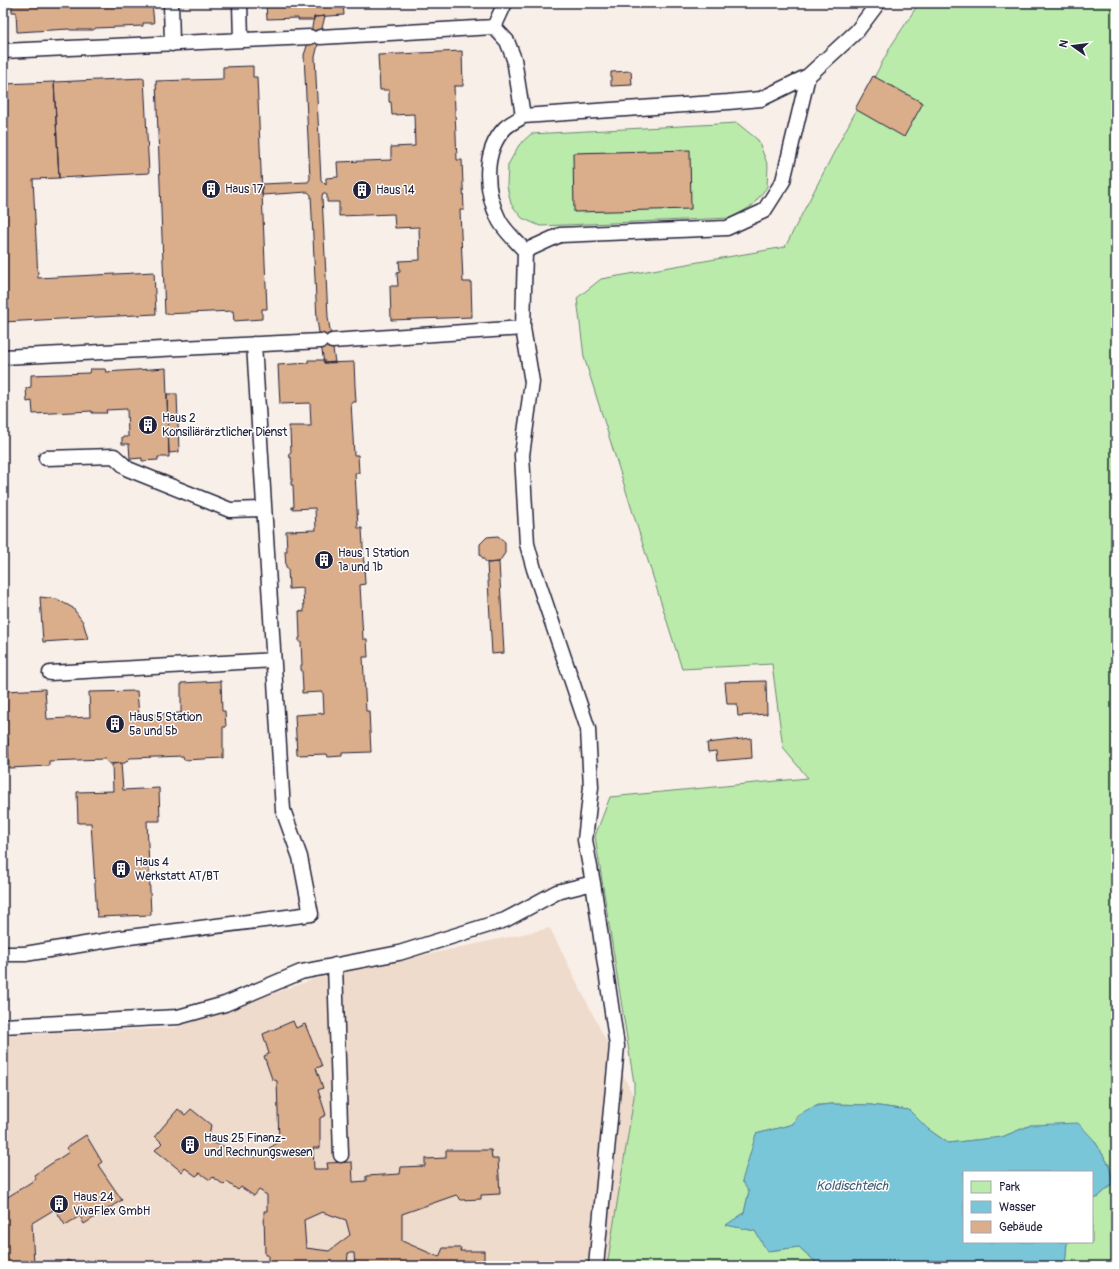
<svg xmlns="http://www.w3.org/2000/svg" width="1119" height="1269" font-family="Pangolin,sans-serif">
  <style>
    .built { fill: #efdbcc }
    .green { fill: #baebab; stroke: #6e8673 }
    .water { fill: #7ac6d9; stroke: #57849a }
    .building { fill: #daad8b; stroke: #22223b; fill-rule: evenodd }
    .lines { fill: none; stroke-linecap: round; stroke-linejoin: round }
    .service-casing { stroke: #22223b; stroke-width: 17 }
    .service { stroke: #fff; stroke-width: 14 }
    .labels { text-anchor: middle; stroke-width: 3; stroke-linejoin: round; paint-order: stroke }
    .poi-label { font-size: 12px; fill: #22223b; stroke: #fff; text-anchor: start }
    .water-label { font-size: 13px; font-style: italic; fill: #415b72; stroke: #fff }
  </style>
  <rect width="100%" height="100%" fill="#f8efe8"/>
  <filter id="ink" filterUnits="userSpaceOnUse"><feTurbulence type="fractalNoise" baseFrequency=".025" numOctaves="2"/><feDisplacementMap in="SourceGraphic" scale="8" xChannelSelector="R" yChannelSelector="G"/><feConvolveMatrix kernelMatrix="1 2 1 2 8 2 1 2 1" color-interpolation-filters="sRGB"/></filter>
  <g filter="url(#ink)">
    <path class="built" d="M550 928 634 1097 607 1266H3V1035L175 1028 314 979Z"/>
    <path class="green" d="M919 3H1116V1266H1065L1067 1242H1092V1199L1097 1198 1113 1183 1109 1165 1094 1140 1031 1125 1002 1137 948 1143 928 1129 909 1110 871 1105 832 1104 818 1105 797 1116 793 1124 756 1134 749 1191 744 1213 727 1225 755 1231 768 1251 799 1247 820 1266H607L634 1097V1083L595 836 610 797 808 778 783 748 772 664 682 669 584 357 577 298 601 279 785 247 843 135 891 46Z
      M737 123 758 140 768 166 767 187 752 206 731 218 540 226 522 218 511 204 507 186 508 165 519 145 531 134Z"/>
    <path class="water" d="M832 1104 871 1105 909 1110 928 1129 948 1143 1002 1137 1031 1125 1078 1123 1094 1140 1109 1165 1113 1183 1097 1198 1092 1199V1172H964V1242H1067L1065 1266H820L799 1247 767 1251 755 1231 726 1225 744 1213 749 1191 742 1181 756 1134 793 1124C801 1109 816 1105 832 1104Z"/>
    <path class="building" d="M12 3H152L154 23H143V26L96 28 93 30H70L69 29 17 32 16 12H12Z
      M266 3H343L344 15 314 17V20H298V18L267 19Z
      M325 16 315 57 321 180 326 185V178L338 177 337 162 391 160V147L415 146 414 114 392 115 391 102H389V90H380L378 55 462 51 463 86H454L457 160H462L464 210H460L463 282H471L472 317 391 320 390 286H398L397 273 400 272 399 261 420 260 419 227 395 228 394 214 339 216V202H327V195L323 193 322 196 328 317 335 362 324 363 317 320 311 195 308 192 262 195V184L308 182 310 179 304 55 310 37 314 17Z
      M253 66V77H257L267 309H262V319L234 321 233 311 165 314 156 81 223 79V67Z
      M631 71 632 85 611 86V72Z
      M873 76 923 103 904 137 855 109Z
      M144 78 149 173 59 178 54 82Z
      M54 82 59 178 33 179 38 278 154 272 156 314 3 322V84Z
      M690 150 691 209 574 212 573 153Z
      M308 360H324V363L354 362 355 386 356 402H351L354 455H358L359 473H355L358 528H362L365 584 360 585 363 639H367L368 657H363L366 711H369L371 752 342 753V756L328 757 327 754 297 755 295 715 324 713 323 692 302 693V690H303L302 670H301V665H302L301 642H299V638H300L299 611 304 612 303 588 289 589 288 568H286L285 551H287L286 531 316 530 315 508 292 509V507H294L293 485H291V481H292L291 457 290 458 289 453H291L290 430H289L288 426H311L310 403 280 404 278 365 308 363Z
      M166 368 169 457H158V460L142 461V458L130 459 129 444H122V437H128L127 409 106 410 107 413H92V411L33 414 32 401 27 402 26 388 31 387V375L89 373 90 369H105L106 372Z
      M167 394H177L179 452 169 453Z
      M498 536 505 542V553L499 562 487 563 480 555V544L487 537Z
      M499 562 504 653 492 654 487 563Z
      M40 597 57 599 73 608 83 622 88 639 43 642Z
      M221 681 222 711H225L226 727H223V758L184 760 183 756 130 758 125 763 109 764 105 759 49 761V766L9 768 8 738 4 737V721H7L5 691 45 689 47 719 90 717 89 692 137 691 139 715 181 713V683Z
      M766 681 767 714 738 716 737 704H727L725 682Z
      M751 738 752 758 717 761 716 751 708 752 707 743Z
      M121 763 123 790 159 788 160 821H147L151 915 97 917 91 823H78L77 792 113 791 112 764Z
      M293 1021 296 1028 305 1024 322 1066 316 1068 323 1088 318 1090 326 1115 320 1118V1148H313L314 1169H328L327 1163 352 1162 353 1182 366 1181V1176L400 1174 401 1167 425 1166V1159L446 1158V1150H491L492 1159H498L500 1194 481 1195V1199L461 1200 456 1195 402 1214V1241L439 1257 443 1248H461L460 1251H484V1266L355 1265 354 1253H348L347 1266H268V1255H265L264 1211H267V1195L259 1190 254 1196 241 1187 238 1190 227 1182 224 1185 213 1177 210 1180 200 1173 196 1176 185 1168 182 1172 155 1150 162 1143 155 1136 178 1109 185 1115 191 1109 211 1125 208 1141 255 1157 279 1142 277 1081 272 1079 264 1056 269 1054 263 1034ZM322 1212 346 1220 350 1235 329 1251 306 1248 304 1220Z
      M86 1135 102 1162 98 1165 122 1200 84 1224 80 1216 65 1225 55 1209 32 1223 34 1265 35 1266H3V1200L36 1179 34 1175 69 1152 66 1148Z
      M67 1260 80 1266H64Z
      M86 1260 99 1266H83Z"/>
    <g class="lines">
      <g class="service-casing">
        <path id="service" d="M171 3 172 44
          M240 3 241 40
          M494 27 505 3
          M320 37 494 27 507 41 514 59 523 116
          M3 51 310 37
          M808 76 857 31 878 3
          M523 328 532 382 522 455 527 544 534 569 588 729 591 787 585 840 593 883 617 1046 596 1266
          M332 341 523 328 525 251C517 242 504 230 499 220 485 192 482 152 505 128 510 123 518 120 523 116L728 102 761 99 808 76 783 181 764 211 727 228 560 235 525 251
          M3 357 321 341
          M46 458 114 456 128 469 230 510 264 509
          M50 673 274 660
          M3 954H25L121 938 311 914 300 857 283 810 254 344
          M335 965 341 1155
          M3 1026 178 1017 225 1004 301 972 399 953 505 920 557 892 593 883"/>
      </g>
      <use href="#service" class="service"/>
    </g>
  </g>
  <defs>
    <g id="building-disc" transform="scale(1)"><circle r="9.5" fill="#22223b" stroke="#fff"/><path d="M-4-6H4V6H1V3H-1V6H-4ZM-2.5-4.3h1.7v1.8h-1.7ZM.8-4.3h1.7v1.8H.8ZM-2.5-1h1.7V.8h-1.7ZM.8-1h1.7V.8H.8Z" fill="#fff"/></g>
  </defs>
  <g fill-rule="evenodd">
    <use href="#building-disc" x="211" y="189"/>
    <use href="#building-disc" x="362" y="190"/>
    <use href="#building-disc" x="148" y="425"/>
    <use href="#building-disc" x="324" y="560"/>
    <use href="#building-disc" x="115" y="724"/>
    <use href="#building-disc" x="121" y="869"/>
    <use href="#building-disc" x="190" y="1145"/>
    <use href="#building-disc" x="59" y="1204"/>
  </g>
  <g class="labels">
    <g class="poi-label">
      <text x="225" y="193">Haus 17</text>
      <text x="376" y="194">Haus 14</text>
      <text x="162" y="422">Haus 2<tspan x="162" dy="14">Konsiliärärztlicher Dienst</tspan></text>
      <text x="338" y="557">Haus 1 Station<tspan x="338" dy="14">1a und 1b</tspan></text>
      <text x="129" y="721">Haus 5 Station<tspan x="129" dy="14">5a und 5b</tspan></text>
      <text x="135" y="866">Haus 4<tspan x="135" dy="14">Werkstatt AT/BT</tspan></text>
      <text x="204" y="1142">Haus 25 Finanz-<tspan x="204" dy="14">und Rechnungswesen</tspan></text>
      <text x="73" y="1201">Haus 24<tspan x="73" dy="14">VivaFlex GmbH</tspan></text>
    </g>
    <g class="water-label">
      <text x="852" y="1190">Koldischteich</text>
    </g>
  </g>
  <rect width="1119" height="1269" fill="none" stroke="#fff" stroke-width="16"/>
  <rect x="8" y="8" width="1103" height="1253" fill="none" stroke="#22223b" stroke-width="1.5" filter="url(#ink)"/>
  <rect x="963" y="1171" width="130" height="72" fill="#ffffff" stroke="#a7a7b1"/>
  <rect x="971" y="1181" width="20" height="12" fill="#baebab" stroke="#a7a7b1"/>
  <text x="999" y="1191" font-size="12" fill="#22223b">Park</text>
  <rect x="971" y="1201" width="20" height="12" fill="#7ac6d9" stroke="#a7a7b1"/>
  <text x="999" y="1211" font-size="12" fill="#22223b">Wasser</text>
  <rect x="971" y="1221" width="20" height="12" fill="#daad8b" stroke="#a7a7b1"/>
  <text x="999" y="1231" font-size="12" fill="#22223b">Gebäude</text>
  <g transform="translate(1073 46) rotate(284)" stroke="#ffffff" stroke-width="3" paint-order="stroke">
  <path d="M0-3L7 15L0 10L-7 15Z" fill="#22223b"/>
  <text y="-6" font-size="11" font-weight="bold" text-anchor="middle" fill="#22223b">N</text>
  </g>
</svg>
